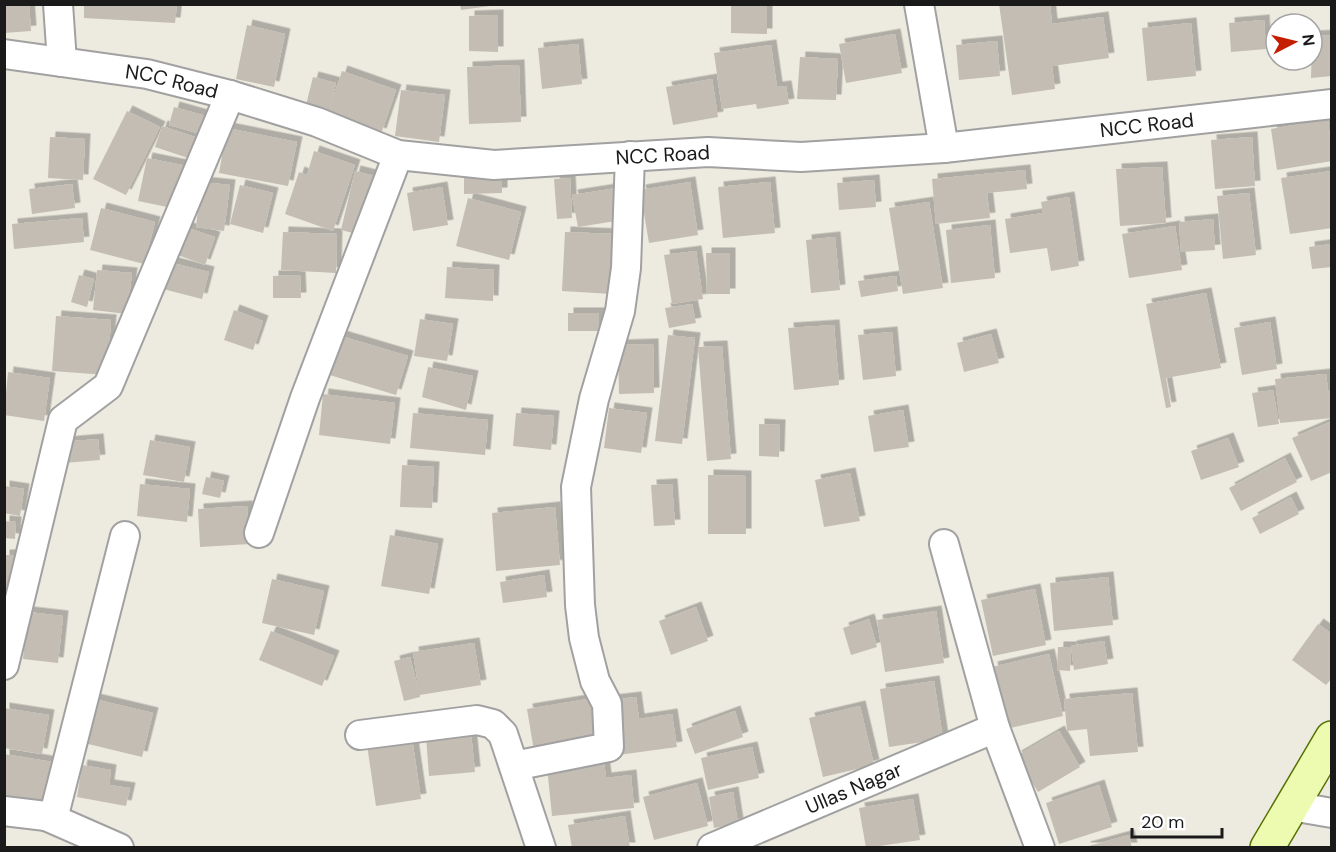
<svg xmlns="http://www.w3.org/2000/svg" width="1336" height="852" font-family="'DM Sans',sans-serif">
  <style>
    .building { fill: #c4bdb3; filter: url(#shadow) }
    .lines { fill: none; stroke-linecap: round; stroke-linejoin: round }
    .street-casing { stroke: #a1a1a1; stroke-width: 32 }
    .secondary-casing { stroke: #557201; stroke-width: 36 }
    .street { stroke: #fff; stroke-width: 28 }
    .secondary { stroke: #ecfbaf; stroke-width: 33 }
    .labels { text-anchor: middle; stroke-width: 5; stroke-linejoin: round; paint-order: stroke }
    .street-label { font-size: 20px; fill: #1a1a1a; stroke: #fff }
  </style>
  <defs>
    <filter id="shadow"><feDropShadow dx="5.5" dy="-5.5" stdDeviation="0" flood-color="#0004"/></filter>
  </defs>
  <rect width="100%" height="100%" fill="#edeadf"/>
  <path class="building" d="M4 4H29L31 31 4 33Z
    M84 4H177L175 23 84 18Z
    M460 4H490V6L461 10Z
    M731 4H767V34L731 33Z
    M999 4H1050L1052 24 1103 17 1109 58 1052 66 1055 89 1012 95Z
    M498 15V52L469 51V16Z
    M1264 20 1266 49 1231 52 1229 23Z
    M1191 23 1196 76 1147 81 1142 28Z
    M247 25 285 34 274 87 236 79Z
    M895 34 902 73 846 83 839 44Z
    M1332 35V76L1311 78 1312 36Z
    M997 41 1000 76 959 80 956 45Z
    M578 44 582 84 542 89 538 48Z
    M771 45 777 87 786 86 789 104 757 109 756 104 722 109 714 53Z
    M800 57 838 59 836 100 797 99Z
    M519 65 521 122 469 124 467 67Z
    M342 71 396 90 381 134 327 116 329 111 306 105 313 77 336 83 330 107Z
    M712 79 718 117 673 125 666 87Z
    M401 90 445 95 439 142 395 136Z
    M174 107 206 116 201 134 169 125Z
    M127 111 160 127 126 195 93 179Z
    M1328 119 1332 161 1277 170 1271 129Z
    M162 126 201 139 194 160 155 147Z
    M227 128 297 142 288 186 219 173Z
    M50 137 85 139 83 180 48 178Z
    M1252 137 1255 186 1215 189 1211 140Z
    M314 151 355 165 333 231 285 214 299 172 307 175Z
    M147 158 187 166 177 209 138 201Z
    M1162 167 1166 223 1120 226 1116 169Z
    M1025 170 1027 189 987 193 990 218 936 224 932 179Z
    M355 171 379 177 365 236 341 230Z
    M1332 171V228L1290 234 1281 178Z
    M502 177V193L464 194V178Z
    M570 178 572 218 557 219 554 179Z
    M874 180 876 207 839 210 837 183Z
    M201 182 230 185 224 231 196 227Z
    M690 182 698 235 649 243 640 190Z
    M770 182 775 233 723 238 718 187Z
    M72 184 75 208 32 214 29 189Z
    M240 185 273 193 263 233 230 224Z
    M442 187 448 225 413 231 407 193Z
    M617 188 622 220 578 227 572 195Z
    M1249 193 1256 255 1223 259 1217 196Z
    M1069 197 1079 266 1051 271 1047 248 1010 253 1005 219 1043 213 1041 202Z
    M468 198 521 212 509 260 456 246Z
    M929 202 943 288 903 294 889 208Z
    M101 208 155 222 144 264 90 250Z
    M82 218 84 242 14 249 12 224Z
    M1213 219 1215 250 1181 252 1179 222Z
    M990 225 995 278 951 283 946 230Z
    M1175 226 1182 270 1129 278 1122 234Z
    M185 227 215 237 205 265 175 254Z
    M283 232 337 234 336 273 281 270Z
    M565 232 615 234 612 294 562 291Z
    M835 237 840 290 811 293 806 240Z
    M1332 244V267L1312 269 1309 247Z
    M696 251 703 299 672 304 664 255Z
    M706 253H730V294H707Z
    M165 261 209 272 202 299 159 288Z
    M447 267 494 270 493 301 445 298Z
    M97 270 132 273 127 314 93 310Z
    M79 275 94 279 87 307 71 302Z
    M300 275 301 298H273V276Z
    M896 276 898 291 861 297 858 281Z
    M1206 293 1221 368 1166 378 1171 407 1166 408 1146 304Z
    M692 304 696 323 669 328 665 308Z
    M234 310 263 321 253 350 224 340Z
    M568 313H599V331H568Z
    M56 316 111 320 107 375 52 371Z
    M420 319 453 324 447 361 414 356Z
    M1270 322 1277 369 1242 375 1234 328Z
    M834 325 839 385 794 390 788 328Z
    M892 332 896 376 863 380 858 335Z
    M334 334 408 356 396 395 323 373Z
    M991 334 999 363 964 372 957 343Z
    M668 335 695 338 682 444 655 441Z
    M653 344 654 393 619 394 618 345Z
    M722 346 731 459 707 461 698 347Z
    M428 367 473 376 466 410 422 397Z
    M8 372 50 378 44 421 4 415Z
    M1326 374 1328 390H1332V418L1280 423 1275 379Z
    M1273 390 1279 424 1258 427 1252 393Z
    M323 394 395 403 390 444 319 435Z
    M609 408 647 413 641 453 604 448Z
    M903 410 909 447 874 452 868 416Z
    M413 413 488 420 485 455 410 448Z
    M516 413 554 416 551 450 513 446Z
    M1332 421V472L1311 481 1292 438Z
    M759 424 780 425 779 457 759 456Z
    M1228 438 1239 467 1201 480 1191 451Z
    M98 439 100 460 64 463 63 442Z
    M150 440 190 447 184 482 143 475Z
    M1285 458 1297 482 1241 511 1229 488Z
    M402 465 434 467 432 508 400 507Z
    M850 473 860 521 824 527 815 480Z
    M708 475 746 476V534H708Z
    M206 477 224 481 220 498 202 494Z
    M140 484 190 489 187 522 137 516Z
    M672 484 675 525 654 526 651 485Z
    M4 486 24 489 20 516 4 513Z
    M1291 497 1299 514 1260 534 1252 518Z
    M247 506 250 544 200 547 198 509Z
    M555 507 560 565 496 571 492 513Z
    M4 521 16 522 15 539 4 538Z
    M390 535 438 544 429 594 381 586Z
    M4 555H14L16 598H4Z
    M544 575 547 597 503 603 500 582Z
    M1108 577 1113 625 1054 631 1050 583Z
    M272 579 324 591 314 635 262 623Z
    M1035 589 1046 645 993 656 981 600Z
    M696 607 708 641 671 655 659 621Z
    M936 611 944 663 885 672 877 620Z
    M28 612 63 616 58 663 23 659Z
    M869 619 877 647 851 655 843 628Z
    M1318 624 1332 634V678L1326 685 1292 660Z
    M271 631 334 656 322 686 259 660Z
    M1104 641 1108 664 1074 670 1071 646Z
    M474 643 481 685 420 695V697L404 701 394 661 410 657 419 692 413 652Z
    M1058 647H1071L1070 671 1057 670Z
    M1049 654 1063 716 1006 729 992 667Z
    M934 681 943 739 889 747 880 689Z
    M1132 693 1138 752 1090 756 1087 729 1067 731 1064 699Z
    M600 697 603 745 535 757 527 709Z
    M636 697 639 719 672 714 677 747 618 755 610 700Z
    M90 698 153 713 142 757 80 742Z
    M860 706 874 765 823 777 809 718Z
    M4 708 49 715 42 754 4 748Z
    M735 711 743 737 695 754 686 729Z
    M1059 731 1080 767 1038 792 1016 756Z
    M471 733 475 772 429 776 426 736Z
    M412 738 421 799 376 806 367 745Z
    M752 747 759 778 708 790 701 758Z
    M4 754 53 762 46 803 4 796Z
    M604 762 606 778 631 775 634 808 552 816 547 767Z
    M82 765 111 770 109 785 130 788 126 806 77 797Z
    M697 783 708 826 654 840 643 797Z
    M1099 785 1112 827 1059 844 1046 803Z
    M733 792 738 824 714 828 709 797Z
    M913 799 920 840 866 848 859 808Z
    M625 816 630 848H572L568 825Z
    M1129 835 1132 848H1085V847Z"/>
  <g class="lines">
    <g class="street-casing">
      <g id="street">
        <path d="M58 4 62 62"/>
        <path d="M919 4 944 148"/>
        <path id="s1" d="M4 54 147 74 230 95 317 122 398 155 494 165 708 152 801 157 944 148 1332 104"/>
        <path d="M259 533 305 398 398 155"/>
        <path d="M944 544 995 728 1040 848"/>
        <path d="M4 665 63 420 108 386 230 95"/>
        <path d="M360 735 477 720 493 724 503 734 541 848"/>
        <path d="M514 766 609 747 607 704 595 681 584 638 580 605 576 487 594 399 620 311 626 268 630 156"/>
        <path d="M1291 806 1332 813"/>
        <path d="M4 811 46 816 55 811 125 536"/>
        <path d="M46 816 119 848"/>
        <path id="s2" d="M712 848 995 728"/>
      </g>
    </g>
    <g class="secondary-casing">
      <path id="secondary" d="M1267 848 1332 738"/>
    </g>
    <use href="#street" class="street"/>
    <use href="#secondary" class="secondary"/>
  </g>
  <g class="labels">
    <g class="street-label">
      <text dy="7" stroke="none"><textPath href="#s1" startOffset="170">NCC Road</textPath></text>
      <text dy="7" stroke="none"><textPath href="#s1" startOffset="1160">NCC Road</textPath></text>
      <text dy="7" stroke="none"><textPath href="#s1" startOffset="674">NCC Road</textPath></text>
      <text dy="7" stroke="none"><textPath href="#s2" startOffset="154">Ullas Nagar</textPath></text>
    </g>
  </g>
  <rect width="1336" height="852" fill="none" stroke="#1a1a1a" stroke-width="12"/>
  <g transform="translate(1294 42) rotate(83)"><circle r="28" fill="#ffffff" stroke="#a3a3a3" stroke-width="1.5"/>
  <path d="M0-4.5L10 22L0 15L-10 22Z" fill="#c51d00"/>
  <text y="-9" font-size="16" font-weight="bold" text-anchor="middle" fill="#1a1a1a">N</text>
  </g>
  <path d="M1132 828v9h90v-9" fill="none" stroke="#1a1a1a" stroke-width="3"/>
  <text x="1141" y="828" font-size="18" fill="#1a1a1a" stroke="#ffffff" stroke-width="4.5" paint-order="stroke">20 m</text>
</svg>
